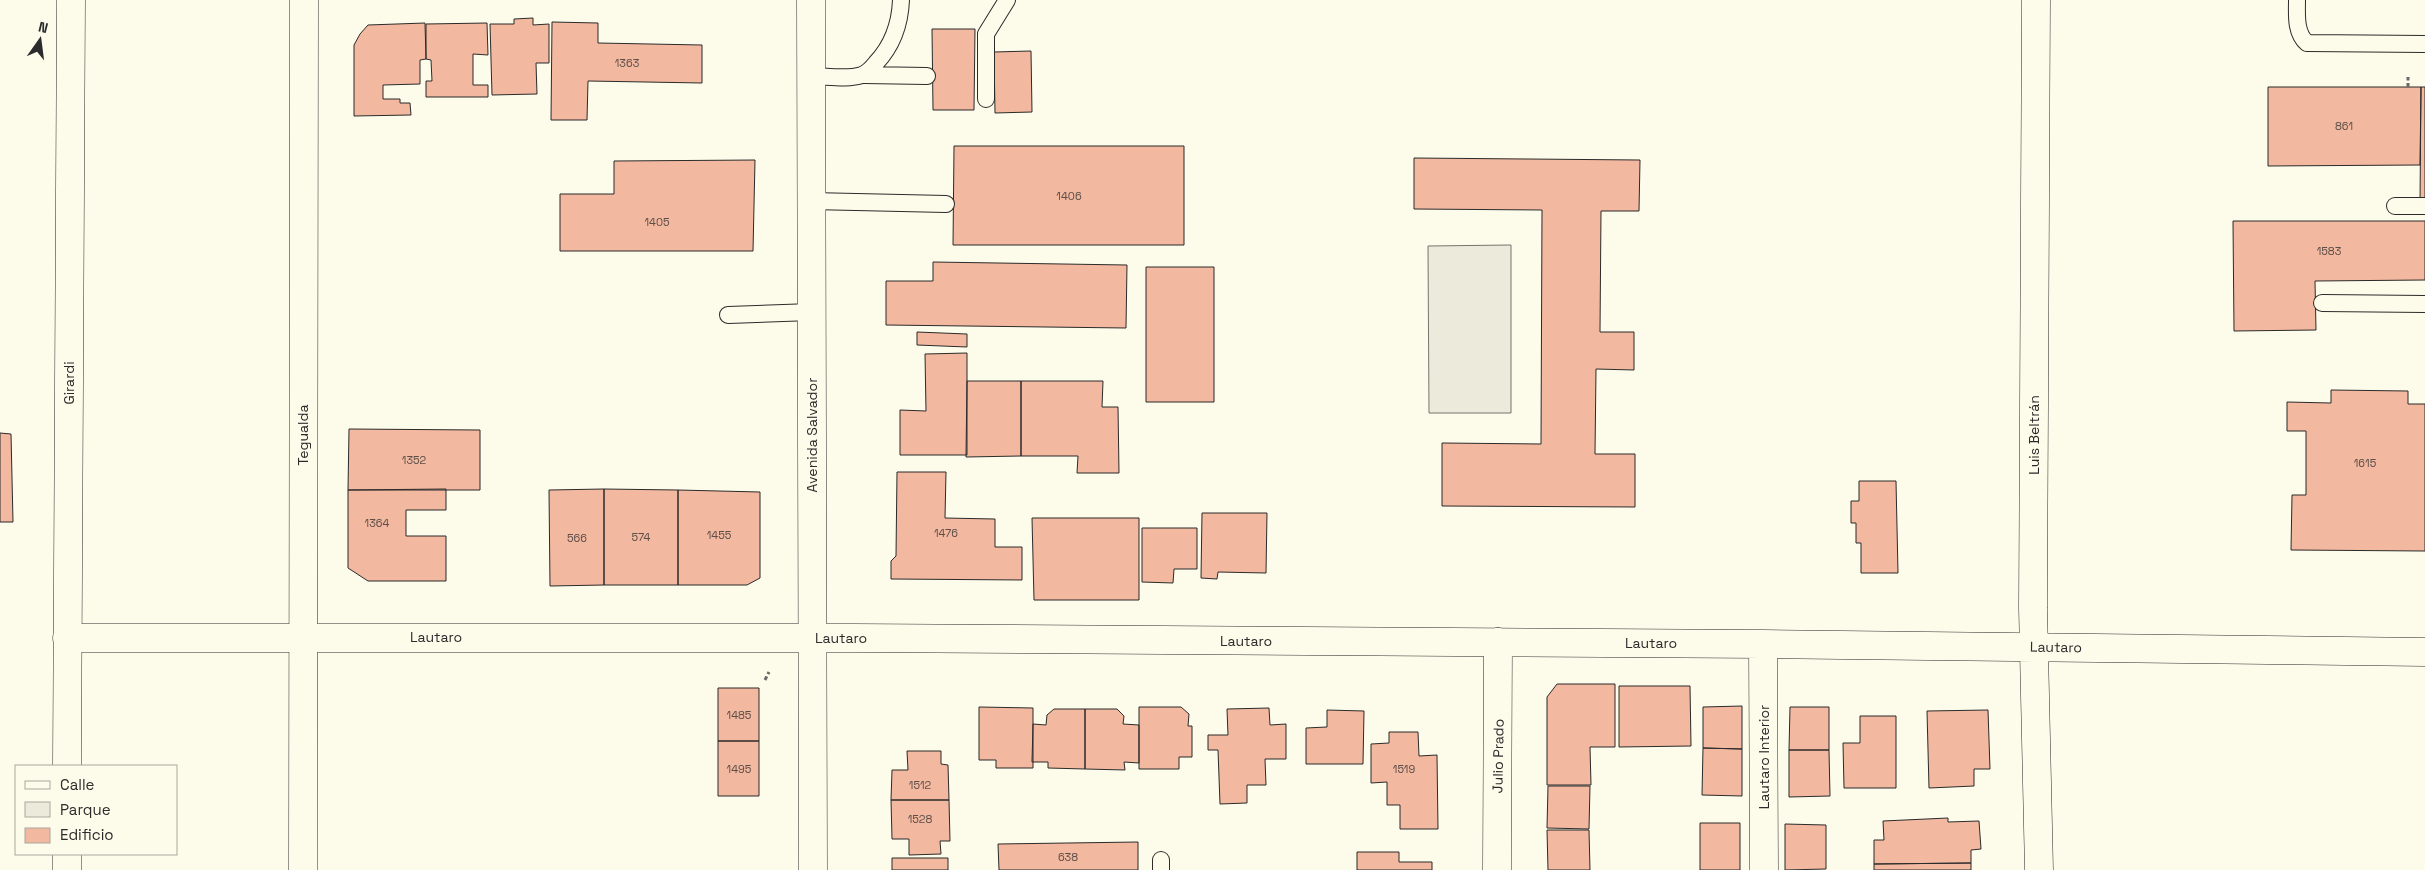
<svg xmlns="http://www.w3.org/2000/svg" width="2425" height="870" font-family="'Space Grotesk',sans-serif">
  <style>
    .green { fill: #ecebdb; stroke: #74746e }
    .building { fill: #f2b8a0; stroke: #2b2b2b }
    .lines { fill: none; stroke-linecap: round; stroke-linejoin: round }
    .service-casing { stroke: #2b2b2b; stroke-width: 18 }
    .minor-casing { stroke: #2b2b2b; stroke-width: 29 }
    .secondary-casing { stroke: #2b2b2b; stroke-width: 29 }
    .path { stroke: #6a6964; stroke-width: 3; stroke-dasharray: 4 2.5; stroke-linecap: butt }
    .service { stroke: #fdfbea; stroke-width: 16 }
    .minor { stroke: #fdfbea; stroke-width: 28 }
    .secondary { stroke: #fdfbea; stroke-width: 28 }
    .labels { text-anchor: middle; stroke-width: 4; stroke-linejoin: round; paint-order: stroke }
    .number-label { font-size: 11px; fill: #5d4e48 }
    .street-label { font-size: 14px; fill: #2b2b2b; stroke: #fdfbea }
  </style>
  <rect width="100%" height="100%" fill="#fdfbea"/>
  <path class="green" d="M1511 245V413H1429L1428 246Z"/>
  <path class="building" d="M533 18V25L549 24V63H536L537 94 492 95 490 24H514V19Z
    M552 22 598 23V43L702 45V83L588 81 587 120H551Z
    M425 23 426 59 420 60V84L383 85V99H400V103H410L411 115 354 116V45L360 34 368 25Z
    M487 23 488 55 473 54V85H488V97H426V81H432L431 60 426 59V24Z
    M932 29H975L974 110H933Z
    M1031 51 1032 112 995 113 994 52Z
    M2268 87H2421L2420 165 2268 166Z
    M2421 87H2425V202H2420Z
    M954 146H1184V245H953Z
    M1414 158 1640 160 1639 211H1601L1600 332H1634V370L1596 369 1595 454H1635V507L1442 506V443L1541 444 1542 210 1414 209Z
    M755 160 753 251H560V194H614V161Z
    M2233 221H2425V280L2315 281 2316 330 2234 331Z
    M933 262 1127 265 1126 328 886 325V281H933Z
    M1146 267H1214V402H1146Z
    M917 332 967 334V347L917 345Z
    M967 353V455H900V410L926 411 925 354Z
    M967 381H1021V456L966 457Z
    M1021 381H1103L1102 407H1118L1119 473H1077L1078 456H1021Z
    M2331 390 2408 391V404H2425V551L2291 550 2292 495H2306V431H2287V402L2331 403Z
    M349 429 480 430V490H348Z
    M0 433 11 434 13 522H0Z
    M897 472H946L945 518 995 519V547H1022V580L891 579V561L896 556Z
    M1859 481H1896L1898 573H1861V543H1856V523H1851V501H1859Z
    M446 489V510H406V536H446V581H368L348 568V490Z
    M604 489 678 490V585H604Z
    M604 489V585L550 586 549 490Z
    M678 490 760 492V578L747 585H678Z
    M1202 513H1267L1266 573 1218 572 1217 579 1201 578Z
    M1032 518H1139V600H1034Z
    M1142 528H1197V569H1174L1173 583 1142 582Z
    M1557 684H1615V747H1590L1591 785H1547V697Z
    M1619 686H1690L1691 746 1619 747Z
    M718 688H759V741H718Z
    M1742 706V749L1703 748V707Z
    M979 707 1033 708V768H996V760H979Z
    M1139 707H1181L1189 714 1188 726H1192V757H1179V769H1139Z
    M1790 707H1829V750H1789Z
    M1269 708 1270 725 1286 724V759H1265L1266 785H1247V803L1220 804 1218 750H1208V735H1228L1227 709Z
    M1054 709H1085V769L1048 768V762H1032L1033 724 1046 725 1047 715Z
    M1085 709H1117L1124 716 1123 724 1139 725V763L1124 762 1125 770 1085 769Z
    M1327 710 1364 711 1363 764H1306V728L1327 727Z
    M1988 710 1990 769H1974V786L1929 788 1927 711Z
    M1860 716H1896V788H1844L1843 743H1860Z
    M1389 732H1418L1419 756 1437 755 1438 829H1400V805H1387V782L1371 783V744L1389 743Z
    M718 741H759V796H718Z
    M1703 748 1742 749V796L1702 795Z
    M1789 750H1829L1830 796 1789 797Z
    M907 751H941V764L948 765 949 800H891L892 770H908Z
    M1548 786H1590L1589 829 1547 828Z
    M891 800H949L950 841H940L941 854 909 855V839H892Z
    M1948 818V822L1979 821 1981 849 1971 850V863L1874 864V840H1884L1883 821Z
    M1700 823H1740V870H1700Z
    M1785 824 1826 825V869L1785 870Z
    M1547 830H1589L1590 870H1548Z
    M1138 842V870H999L998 844Z
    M1357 852H1399V862H1432V870H1357Z
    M892 858H948V870H892Z
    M1971 863V870H1874V864Z"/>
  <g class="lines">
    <g class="service-casing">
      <path id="service" d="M2297 0C2297 14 2295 33 2307 43L2425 44
        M864 75 927 76
        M811 76C827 76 847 80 862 75 867 73 872 68 876 63 893 45 900 25 901 0
        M986 99V34L1007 0
        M811 201 946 204
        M2395 206H2425
        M2322 303 2425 304
        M728 315 812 312
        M1161 870V860"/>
    </g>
    <g class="minor-casing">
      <path id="minor" d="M2036 0 2033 608 2039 870
        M67 638H854L1763 644 2425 652
        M1763 644 1764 870
        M67 766 71 0
        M67 870V854
        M303 870 304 0
        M1497 870 1498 642"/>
    </g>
    <g class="secondary-casing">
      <path id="secondary" d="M811 0 813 870"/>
    </g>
    <path class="path" d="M2408 87V77
      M765 680 769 672"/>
    <use href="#service" class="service"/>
    <use href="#minor" class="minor"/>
    <use href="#secondary" class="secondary"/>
  </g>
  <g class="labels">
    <g class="number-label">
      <text x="627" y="67">1363</text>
      <text x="2344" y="130">861</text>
      <text x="1069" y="200">1406</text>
      <text x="657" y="226">1405</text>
      <text x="2329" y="255">1583</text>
      <text x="414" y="464">1352</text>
      <text x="2365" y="467">1615</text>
      <text x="377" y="527">1364</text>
      <text x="946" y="537">1476</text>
      <text x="719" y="539">1455</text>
      <text x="641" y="541">574</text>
      <text x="577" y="542">566</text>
      <text x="739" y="719">1485</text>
      <text x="739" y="773">1495</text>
      <text x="1404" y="773">1519</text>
      <text x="920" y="789">1512</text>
      <text x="920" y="823">1528</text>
      <text x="1068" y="861">638</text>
    </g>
    <g class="street-label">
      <text transform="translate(69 383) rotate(-90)" y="5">Girardi</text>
      <text transform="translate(303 435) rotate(-90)" y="5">Tegualda</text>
      <text transform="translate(812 435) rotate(-90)" y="5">Avenida Salvador</text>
      <text transform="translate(2034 435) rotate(-90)" y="5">Luis Beltrán</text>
      <text x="436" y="642">Lautaro</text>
      <text x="841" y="643">Lautaro</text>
      <text x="1246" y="646">Lautaro</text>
      <text x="1651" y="648">Lautaro</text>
      <text transform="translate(2056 647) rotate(1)" y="5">Lautaro</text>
      <text transform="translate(1498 756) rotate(-89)" y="5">Julio Prado</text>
      <text transform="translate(1764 757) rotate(-90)" y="5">Lautaro Interior</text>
    </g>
  </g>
  <rect x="15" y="765" width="162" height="90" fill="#fdfbea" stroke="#a9a89e"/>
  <rect x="25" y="781" width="25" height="8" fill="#fdfbea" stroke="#a9a89e"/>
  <text x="60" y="790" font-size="15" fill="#2b2b2b">Calle</text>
  <rect x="25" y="802" width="25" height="15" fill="#ecebdb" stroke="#a9a89e"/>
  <text x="60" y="815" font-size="15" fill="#2b2b2b">Parque</text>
  <rect x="25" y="828" width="25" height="15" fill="#f2b8a0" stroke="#a9a89e"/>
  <text x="60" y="840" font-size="15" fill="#2b2b2b">Edificio</text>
  <g transform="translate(40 40) rotate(14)" stroke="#fdfbea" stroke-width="4" paint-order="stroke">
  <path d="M0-4L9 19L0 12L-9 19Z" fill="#2b2b2b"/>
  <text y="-8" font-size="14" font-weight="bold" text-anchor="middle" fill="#2b2b2b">N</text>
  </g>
</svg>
